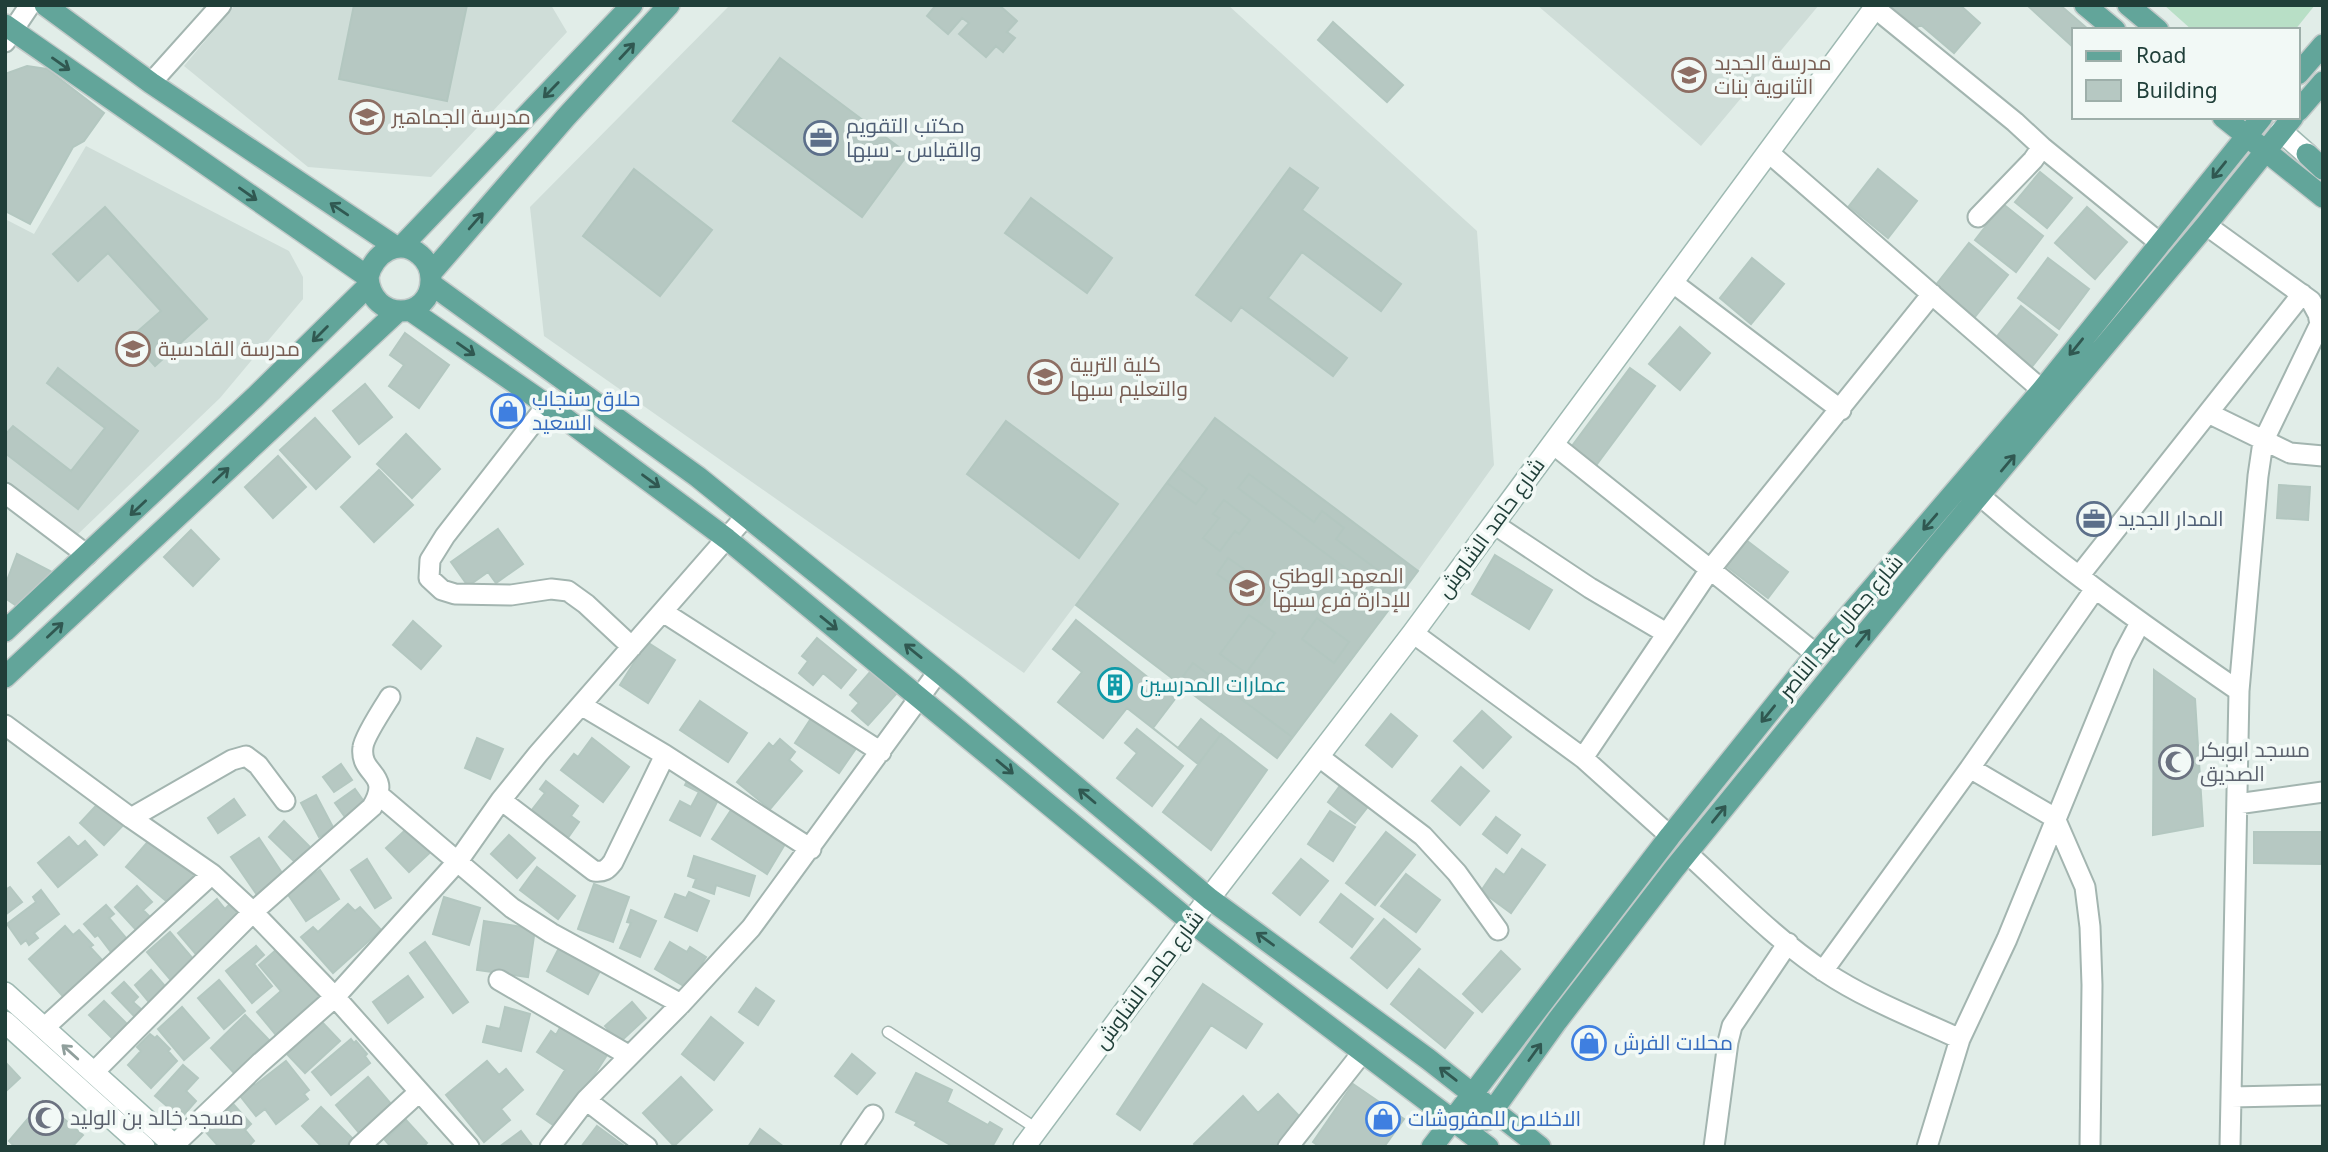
<svg xmlns="http://www.w3.org/2000/svg" width="2328" height="1152" font-family="'Noto Sans',Cairo,sans-serif">
  <style>
    .built { fill: #cfddd8 }
    .green { fill: #b8dfc6 }
    .building { fill: #b6c8c2; stroke: #b3c7c0; stroke-width: 2 }
    .lines { fill: none; stroke-linecap: round; stroke-linejoin: round }
    .lane-casing { stroke: #a3b5b0; stroke-width: 13 }
    .street-casing { stroke: #a3b5b0; stroke-width: 23 }
    .secondary-casing { stroke: #9eb9b2; stroke-width: 24 }
    .primary-casing { stroke: #c1c9c8; stroke-width: 24 }
    .lane { stroke: #fff; stroke-width: 10 }
    .street { stroke: #fff; stroke-width: 19 }
    .secondary { stroke: #fff; stroke-width: 21 }
    .primary { stroke: #62a59a; stroke-width: 21 }
    .oneway { stroke: #305851 }
    .oneway2 { stroke: #909f9c }
    .labels { text-anchor: middle; stroke-width: 7; stroke-linejoin: round; paint-order: stroke }
    .education-label { font-size: 21px; fill: #785e54; stroke: #f2f9f6; text-anchor: start }
    .service-label { font-size: 21px; fill: #4e5e75; stroke: #f2f9f6; text-anchor: start }
    .shop-label { font-size: 21px; fill: #366cbe; stroke: #f2f9f6; text-anchor: start }
    .street-label { font-size: 21px; fill: #203f39; stroke: #f2f9f6 }
    .culture-label { font-size: 21px; fill: #0d838f; stroke: #f2f9f6; text-anchor: start }
    .worship-label { font-size: 21px; fill: #5b616d; stroke: #f2f9f6; text-anchor: start }
  </style>
  <rect width="100%" height="100%" fill="#e1ede8"/>
  <path class="built" d="M235 5H551L567 32 431 177 308 167 184 66Z
    M730 5H1228L1477 231 1494 465 1418 571 1215 419 1024 673 544 336 530 207Z
    M1537 5H1819L1701 146Z
    M86 146 289 251 303 277V299L220 398 76 536 5 483V219L34 234Z"/>
  <path class="green" d="M2164 5H2315L2295 30H2192Z"/>
  <path class="building" d="M354 5H467L447 101 339 79Z
    M936 5H999L1017 21 1007 32 1015 38 1003 52 996 46 986 57 959 34 969 23 962 18 948 34 927 16Z
    M1892 5H1960L1980 23 1954 53 1921 25 1912 30 1888 10Z
    M2027 5H2060L2089 30H2074V48Z
    M1333 22 1403 85 1387 102 1318 40Z
    M780 58 908 154 862 217 733 121Z
    M27 66 47 69 104 113 84 141 73 147 30 224 5 211V74Z
    M1290 168 1318 188 1302 210 1401 284 1381 311 1302 252 1268 298 1347 358 1333 376 1241 307 1231 321 1196 295Z
    M634 169 712 230 660 296 583 236Z
    M1878 169 1917 201 1888 238 1849 206Z
    M2040 172 2072 198 2047 228 2015 202Z
    M1031 198 1112 258 1087 293 1005 233Z
    M2003 204 2043 236 2016 272 1975 240Z
    M105 207 207 319 155 366 130 338 161 311 108 253 78 281 53 254Z
    M2087 207 2127 242 2095 279 2055 243Z
    M1969 243 2008 275 1974 318 1935 286Z
    M1752 258 1784 284 1751 324 1720 298Z
    M2048 258 2089 289 2059 329 2018 298Z
    M2021 306 2057 335 2031 368 1995 339Z
    M1680 327 1710 353 1680 390 1649 364Z
    M405 333 449 365 419 408 389 386 404 365 390 355Z
    M58 368 138 431 78 509 5 453V435L13 426 71 471 105 428 47 383Z
    M1630 368 1655 386 1594 468 1569 450Z
    M365 384 392 417 359 444 333 411Z
    M315 418 350 457 316 489 280 450Z
    M1215 418 1418 571 1277 758 1076 605Z
    M1006 421 1118 504 1079 558 967 474Z
    M406 434 440 469 412 498 377 464Z
    M278 456 306 487 273 518 245 487Z
    M1179 468 1207 489 1196 504 1167 483Z
    M379 470 413 505 374 542 341 507Z
    M1249 474 1314 522 1322 511 1344 528 1336 539 1391 580 1380 594 1238 488Z
    M2279 485 2310 487 2308 520 2277 518Z
    M1224 500 1250 520 1239 534 1235 531 1220 551 1203 538 1219 518 1213 514Z
    M498 529 523 564 496 583 488 572 468 586 451 562Z
    M191 530 219 559 193 586 164 557Z
    M1746 540 1788 572 1768 598 1726 566Z
    M17 554 54 573 21 609 5 598V586Z
    M1495 555 1552 590 1529 629 1472 594Z
    M1228 558 1273 589 1261 605 1217 574Z
    M1249 615 1275 633 1246 673 1220 654Z
    M1317 618 1349 642 1334 663 1302 639Z
    M1076 620 1175 699 1153 728 1178 748 1127 708 1103 738 1058 702 1082 672 1053 649Z
    M413 621 441 646 421 669 393 645Z
    M817 638 856 670 841 688 823 673 813 685 799 673 808 661 802 656Z
    M647 642 675 660 648 703 620 685Z
    M1193 663 1292 737 1277 758 1178 683Z
    M2154 670 2195 699 2203 826 2153 835Z
    M871 671 896 694 868 725 852 711 859 703 850 695Z
    M700 701 747 733 728 762 680 730Z
    M1482 711 1511 737 1483 768 1454 741Z
    M1391 714 1417 736 1392 767 1366 745Z
    M812 717 857 747 839 773 795 743Z
    M1201 719 1221 735 1198 764 1178 748Z
    M1137 729 1183 766 1152 806 1117 778 1137 753 1125 743Z
    M1221 734 1267 770 1211 850 1163 812Z
    M477 738 503 749 490 779 465 768Z
    M592 738 629 767 603 802 561 770 574 754 578 757Z
    M780 739 795 752 789 760 802 771 770 809 737 782 769 743 773 747Z
    M341 764 352 780 334 792 323 777Z
    M1461 767 1489 791 1460 825 1432 801Z
    M688 779 720 796 700 836 670 820 680 801 691 807 699 792 685 785Z
    M546 781 578 806 571 816 579 822 567 839 531 811 545 793 540 789Z
    M1342 783 1370 804 1355 823 1328 802Z
    M355 789 370 810 350 824 335 803Z
    M106 795 130 818 104 845 80 823Z
    M316 795 334 829 319 837 301 803Z
    M234 799 245 815 218 833 208 818Z
    M731 810 755 825 758 822 766 827 764 830 785 844 767 874 712 839Z
    M1330 811 1355 827 1333 861 1308 844Z
    M1496 817 1520 835 1507 853 1483 834Z
    M284 821 311 848 297 864 269 837Z
    M414 822 436 847 409 872 386 848Z
    M1386 832 1415 855 1375 905 1346 883Z
    M2254 832H2323V864L2254 863Z
    M509 835 535 858 517 878 491 854Z
    M69 837 78 847 85 841 97 855 58 887 38 863Z
    M152 837 196 875 171 905 126 867Z
    M259 838 284 876 257 895 231 857Z
    M1522 849 1545 865 1511 913 1481 891 1496 869 1504 875Z
    M694 856 755 876 749 896 716 885 714 894 693 887 696 879 688 876Z
    M367 859 391 898 375 908 351 870Z
    M1301 859 1328 881 1300 915 1273 893Z
    M537 867 575 896 558 919 520 890Z
    M320 870 339 899 306 921 287 893Z
    M1406 874 1440 900 1416 932 1381 906Z
    M594 884 629 897 613 942 578 929Z
    M137 886 152 902 143 910 153 920 139 933 115 907Z
    M10 887 22 902 5 915V890Z
    M41 890 59 914 34 933 38 938 29 945 26 940 21 944 7 924 36 902 33 897Z
    M689 892 709 901 697 931 665 917 675 894 686 898Z
    M1341 894 1373 919 1352 947 1320 922Z
    M444 897 480 908 469 945 433 934Z
    M217 899 225 909 230 904 241 917 206 966 178 933Z
    M348 904 355 911 360 907 381 930 333 973 301 937 313 927 318 932Z
    M106 905 114 914 109 918 127 939 111 952 98 935 95 937 84 924Z
    M631 910 656 921 640 957 620 948 631 923 627 922Z
    M1384 919 1420 949 1387 988 1351 958Z
    M484 921 535 929 528 977 477 970Z
    M65 926 73 935 79 930 93 945 90 947 103 961 69 1003 29 959Z
    M170 932 194 960 181 992 147 952Z
    M425 942 468 1002 453 1013 410 953Z
    M670 942 687 952 690 947 706 957 687 988 655 969Z
    M256 946 264 955 254 964 272 986 252 1003 226 971Z
    M559 948 600 971 588 994 547 971Z
    M276 950 298 976 302 973 327 1001 281 1041 257 1012 281 991 259 965Z
    M1501 951 1520 969 1482 1012 1463 994Z
    M1419 969 1473 1013 1445 1048 1391 1004Z
    M151 970 170 992 153 1007 135 985Z
    M408 976 423 997 388 1023 373 1002Z
    M219 980 245 1011 224 1029 198 998Z
    M124 982 138 997 133 1002 142 1010 135 1017 112 993Z
    M1203 984 1262 1024 1246 1048 1211 1025 1140 1130 1117 1114Z
    M756 988 774 1001 758 1025 739 1012Z
    M104 1001 134 1031 119 1045 89 1015Z
    M632 1002 646 1018 620 1042 605 1026Z
    M182 1007 209 1038 184 1060 158 1029Z
    M505 1007 530 1014 521 1051 483 1042 487 1026 500 1029Z
    M245 1015 269 1040 235 1074 211 1048Z
    M711 1017 743 1043 714 1080 682 1054Z
    M321 1021 340 1041 305 1073 286 1053Z
    M561 1026 607 1055 559 1129 537 1114 565 1070 537 1052 551 1031 556 1035Z
    M150 1034 155 1038 157 1036 170 1049 168 1051 177 1061 151 1088 128 1065 141 1051 137 1047Z
    M351 1039 354 1043 356 1041 367 1054 365 1056 370 1063 331 1095 312 1072Z
    M852 1054 875 1073 857 1094 835 1076Z
    M286 1061 309 1090 304 1094 308 1099 276 1124 265 1109 256 1116 237 1092 251 1081 255 1085Z
    M487 1061 499 1075 506 1069 523 1090 501 1109 510 1120 484 1142 446 1095Z
    M5 1062 20 1078 5 1092Z
    M183 1065 198 1078 186 1091 196 1101 181 1118 155 1096Z
    M916 1073 952 1090 947 1102 988 1125 990 1122 1002 1129 992 1147H954L915 1125 917 1122 896 1112Z
    M368 1077 391 1104 360 1134 336 1105Z
    M681 1077 712 1110 674 1146 643 1113Z
    M1353 1084 1404 1119 1384 1147H1320L1313 1142Z
    M1278 1094 1303 1120 1275 1147H1197L1194 1144 1243 1096 1258 1113Z
    M43 1101 83 1135 72 1147H15L9 1141Z
    M234 1105 251 1124 245 1130 254 1141 248 1147H219L205 1131Z
    M321 1107 353 1139 345 1147H322L302 1126Z
    M406 1120 427 1143 423 1147H391L385 1140Z
    M597 1126 623 1145 622 1147H581Z
    M760 1129 784 1147H748Z
    M521 1131 533 1147H499Z"/>
  <g class="lines">
    <g class="lane-casing">
      <path id="lane" d="M888 1032 1037 1129"/>
    </g>
    <g class="street-casing">
      <path id="street" d="M1875 8 2015 122 2042 147 2033 160 1978 217
        M5 42 30 5
        M151 83 221 5
        M2042 147 2161 244
        M1768 152 2042 390
        M2206 225 2311 301 2318 314 2320 324 2263 442 2258 476 2239 691 2230 1147
        M1672 282 1841 410
        M547 405 445 536 430 560 429 578 442 590 455 594 511 595 551 589 568 591 586 604 632 647
        M2208 413 2290 453 2323 456
        M1553 444 1816 654
        M1968 485C2053 561 2146 627 2239 691
        M5 493 87 555
        M1494 524 1590 588 1666 633
        M2079 576 2302 294
        M663 612 881 752
        M1413 633 1583 758 1670 836
        M581 705 665 755 811 849
        M5 725 131 818 212 874 253 912 335 997 469 1147
        M1318 756 1423 836 1457 873 1498 930
        M1583 758 1709 571 1932 294
        M1970 768 2095 589
        M379 795 512 908 551 933 681 1004
        M501 800 594 871C604 872 607 870 613 862L665 755
        M2237 804 2323 792
        M131 818 232 760 246 756 258 765 285 801
        M1687 853C1731 893 1775 939 1825 972 1867 1000 1915 1018 1960 1039
        M1823 971 1970 768 2055 818 2085 887 2090 927 2092 985 2090 1147
        M499 980 628 1055
        M44 1028 212 874
        M93 1073 253 912 372 807C393 772 359 776 363 747 364 737 383 708 390 697
        M2231 1097 2323 1095
        M586 1100 647 1147
        M174 1145 260 1063 335 997 458 861 501 800 538 754 746 516
        M359 1147 419 1092
        M550 1147 586 1100 681 1004 751 928 938 672
        M851 1147 873 1115
        M1288 1147 1362 1053
        M1714 1147 1728 1042 1732 1026 1788 943
        M1927 1147 1960 1039 2007 939 2123 655 2140 623"/>
    </g>
    <g class="secondary-casing">
      <path id="secondary" d="M2281 131 2307 154
        M5 993 176 1147
        M5 1022 144 1147
        M1024 1147 1191 922 1413 633 1877 5"/>
    </g>
    <g class="primary-casing">
      <path id="primary" d="M45 5 151 83 396 247
        M2085 5 2115 30
        M2128 5 2158 30
        M5 25 368 277C371 323 432 321 431 279 431 270 427 261 420 255 399 236 373 254 368 277
        M2298 74 2323 45
        M2298 111 2323 82
        M2223 117 2323 197
        M2307 154 2323 169
        M401 247 632 5
        M431 273 566 117 669 5
        M431 284 698 477 956 686 1210 899 1428 1059 1540 1147
        M410 310 547 405 727 539 1191 922 1488 1147
        M5 631 255 397 368 286
        M5 677 397 312
        M1486 1120 1557 1021 1674 869 1936 547 2206 225 2293 117
        M1432 1147 1670 836 1816 654 2042 390 2262 117"/>
    </g>
    <use href="#lane" class="lane"/>
    <use href="#street" class="street"/>
    <use href="#secondary" class="secondary"/>
    <use href="#primary" class="primary"/>
  </g>
  <defs><path id="oneway-shaft" d="M-6 0H5M1.5-3L5.5 0L1.5 3" fill="none" stroke-width="1.6" stroke-linecap="round" stroke-linejoin="round" transform="scale(1.75)"/></defs>
  <g class="oneway">
    <use href="#oneway-shaft" transform="translate(627 51) rotate(-47)"/>
    <use href="#oneway-shaft" transform="translate(61 64) rotate(35)"/>
    <use href="#oneway-shaft" transform="translate(551 90) rotate(134)"/>
    <use href="#oneway-shaft" transform="translate(2219 170) rotate(129)"/>
    <use href="#oneway-shaft" transform="translate(248 194) rotate(35)"/>
    <use href="#oneway-shaft" transform="translate(339 209) rotate(-146)"/>
    <use href="#oneway-shaft" transform="translate(476 221) rotate(-49)"/>
    <use href="#oneway-shaft" transform="translate(320 334) rotate(135)"/>
    <use href="#oneway-shaft" transform="translate(2076 347) rotate(129)"/>
    <use href="#oneway-shaft" transform="translate(466 349) rotate(35)"/>
    <use href="#oneway-shaft" transform="translate(2008 463) rotate(-50)"/>
    <use href="#oneway-shaft" transform="translate(221 475) rotate(-43)"/>
    <use href="#oneway-shaft" transform="translate(651 481) rotate(36)"/>
    <use href="#oneway-shaft" transform="translate(138 508) rotate(137)"/>
    <use href="#oneway-shaft" transform="translate(1930 522) rotate(131)"/>
    <use href="#oneway-shaft" transform="translate(829 623) rotate(39)"/>
    <use href="#oneway-shaft" transform="translate(55 630) rotate(-43)"/>
    <use href="#oneway-shaft" transform="translate(1863 638) rotate(-51)"/>
    <use href="#oneway-shaft" transform="translate(913 651) rotate(-141)"/>
    <use href="#oneway-shaft" transform="translate(1768 714) rotate(129)"/>
    <use href="#oneway-shaft" transform="translate(1005 767) rotate(40)"/>
    <use href="#oneway-shaft" transform="translate(1087 796) rotate(-140)"/>
    <use href="#oneway-shaft" transform="translate(1719 814) rotate(-51)"/>
    <use href="#oneway-shaft" transform="translate(1265 939) rotate(-144)"/>
    <use href="#oneway-shaft" transform="translate(1535 1052) rotate(-54)"/>
    <use href="#oneway-shaft" transform="translate(1448 1074) rotate(-142)"/>
  </g>
  <use class="oneway2" href="#oneway-shaft" transform="translate(70 1052) rotate(-138)"/>
  <defs>
    <g id="school-ring" transform="scale(1.75)"><circle r="9.5" fill="#f2f9f6" stroke="#8d6e63" stroke-width="1.5"/><path d="M0-5L7-2L0 1L-7-2ZM-4 1L0 2.5L4 1V4Q0 6-4 4Z" fill="#8d6e63"/></g>
    <g id="office-ring" transform="scale(1.75)"><circle r="9.5" fill="#f2f9f6" stroke="#5c6f8a" stroke-width="1.5"/><path d="M-6-3h4V-5.5h4V-3h4V5H-6ZM-1-4.5V-3h2v-1.5ZM-6 0V1H6V0Z" fill="#5c6f8a"/></g>
    <g id="university-ring" transform="scale(1.75)"><circle r="9.5" fill="#f2f9f6" stroke="#8d6e63" stroke-width="1.5"/><path d="M0-5L7-2L0 1L-7-2ZM-4 1L0 2.5L4 1V4Q0 6-4 4Z" fill="#8d6e63"/></g>
    <g id="shop-ring" transform="scale(1.75)"><circle r="9.5" fill="#f2f9f6" stroke="#3f7fe0" stroke-width="1.5"/><path d="M-5-2.5h2.3a2.7 3.5 0 0 1 5.4 0H5L5.5 6h-11ZM-1.5-2.5h3a1.5 2.3 0 0 0-3 0Z" fill="#3f7fe0"/></g>
    <g id="building-ring" transform="scale(1.75)"><circle r="9.5" fill="#f2f9f6" stroke="#0f9aa8" stroke-width="1.5"/><path d="M-4-6H4V6H1V3H-1V6H-4ZM-2.5-4.3h1.7v1.8h-1.7ZM.8-4.3h1.7v1.8H.8ZM-2.5-1h1.7V.8h-1.7ZM.8-1h1.7V.8H.8Z" fill="#0f9aa8"/></g>
    <g id="mosque-ring" transform="scale(1.75)"><circle r="9.5" fill="#f2f9f6" stroke="#6b7280" stroke-width="1.5"/><path d="M3.5-4.9A6 6 0 1 0 3.5 4.9A5 5 0 1 1 3.5-4.9Z" fill="#6b7280"/></g>
  </defs>
  <g fill-rule="evenodd">
    <use href="#school-ring" x="1689" y="75"/>
    <use href="#school-ring" x="367" y="117"/>
    <use href="#office-ring" x="821" y="138"/>
    <use href="#school-ring" x="133" y="349"/>
    <use href="#university-ring" x="1045" y="377"/>
    <use href="#shop-ring" x="508" y="411"/>
    <use href="#office-ring" x="2094" y="519"/>
    <use href="#university-ring" x="1247" y="588"/>
    <use href="#building-ring" x="1115" y="685"/>
    <use href="#mosque-ring" x="2176" y="762"/>
    <use href="#shop-ring" x="1589" y="1043"/>
    <use href="#mosque-ring" x="46" y="1118"/>
    <use href="#shop-ring" x="1383" y="1119"/>
  </g>
  <g class="labels">
    <g class="education-label">
      <text x="1714" y="70">مدرسة الجديد<tspan x="1714" dy="24">الثانوية بنات</tspan></text>
      <text x="392" y="124">مدرسة الجماهير</text>
      <text x="158" y="356">مدرسة القادسية</text>
      <text x="1070" y="372">كلية التربية<tspan x="1070" dy="24">والتعليم سبها</tspan></text>
      <text x="1272" y="583">المعهد الوطني<tspan x="1272" dy="24">للإدارة فرع سبها</tspan></text>
    </g>
    <g class="service-label">
      <text x="846" y="133">مكتب التقويم<tspan x="846" dy="24">والقياس - سبها</tspan></text>
      <text x="2118" y="526">المدار الجديد</text>
    </g>
    <g class="shop-label">
      <text x="532" y="406">حلاق سنجاب<tspan x="532" dy="24">السعيد</tspan></text>
      <text x="1614" y="1050">محلات الفرش</text>
      <text x="1408" y="1126">الاخلاص للمفروشات</text>
    </g>
    <g class="street-label">
      <text transform="translate(1491 528) rotate(-54)" y="7">شارع حامد الشاوش</text>
      <text transform="translate(1841 627) rotate(-50)" y="7">شارع جمال عبد الناصر</text>
      <text transform="translate(1149 980) rotate(-53)" y="7">شارع حامد الشاوش</text>
    </g>
    <g class="culture-label">
      <text x="1140" y="692">عمارات المدرسين</text>
    </g>
    <g class="worship-label">
      <text x="2200" y="757">مسجد ابوبكر<tspan x="2200" dy="24">الصديق</tspan></text>
      <text x="70" y="1125">مسجد خالد بن الوليد</text>
    </g>
  </g>
  <rect width="2328" height="1152" fill="none" stroke="#203f39" stroke-width="14"/>
  <rect x="2072" y="28" width="228" height="91" fill="#f2f9f6" stroke="#9eafaa" stroke-width="2"/>
  <rect x="2086" y="51" width="35" height="10" fill="#62a59a" stroke="#9eafaa" stroke-width="2"/>
  <text x="2136" y="63" font-size="21" fill="#203f39">Road</text>
  <rect x="2086" y="80" width="35" height="21" fill="#b6c8c2" stroke="#9eafaa" stroke-width="2"/>
  <text x="2136" y="98" font-size="21" fill="#203f39">Building</text>
</svg>
